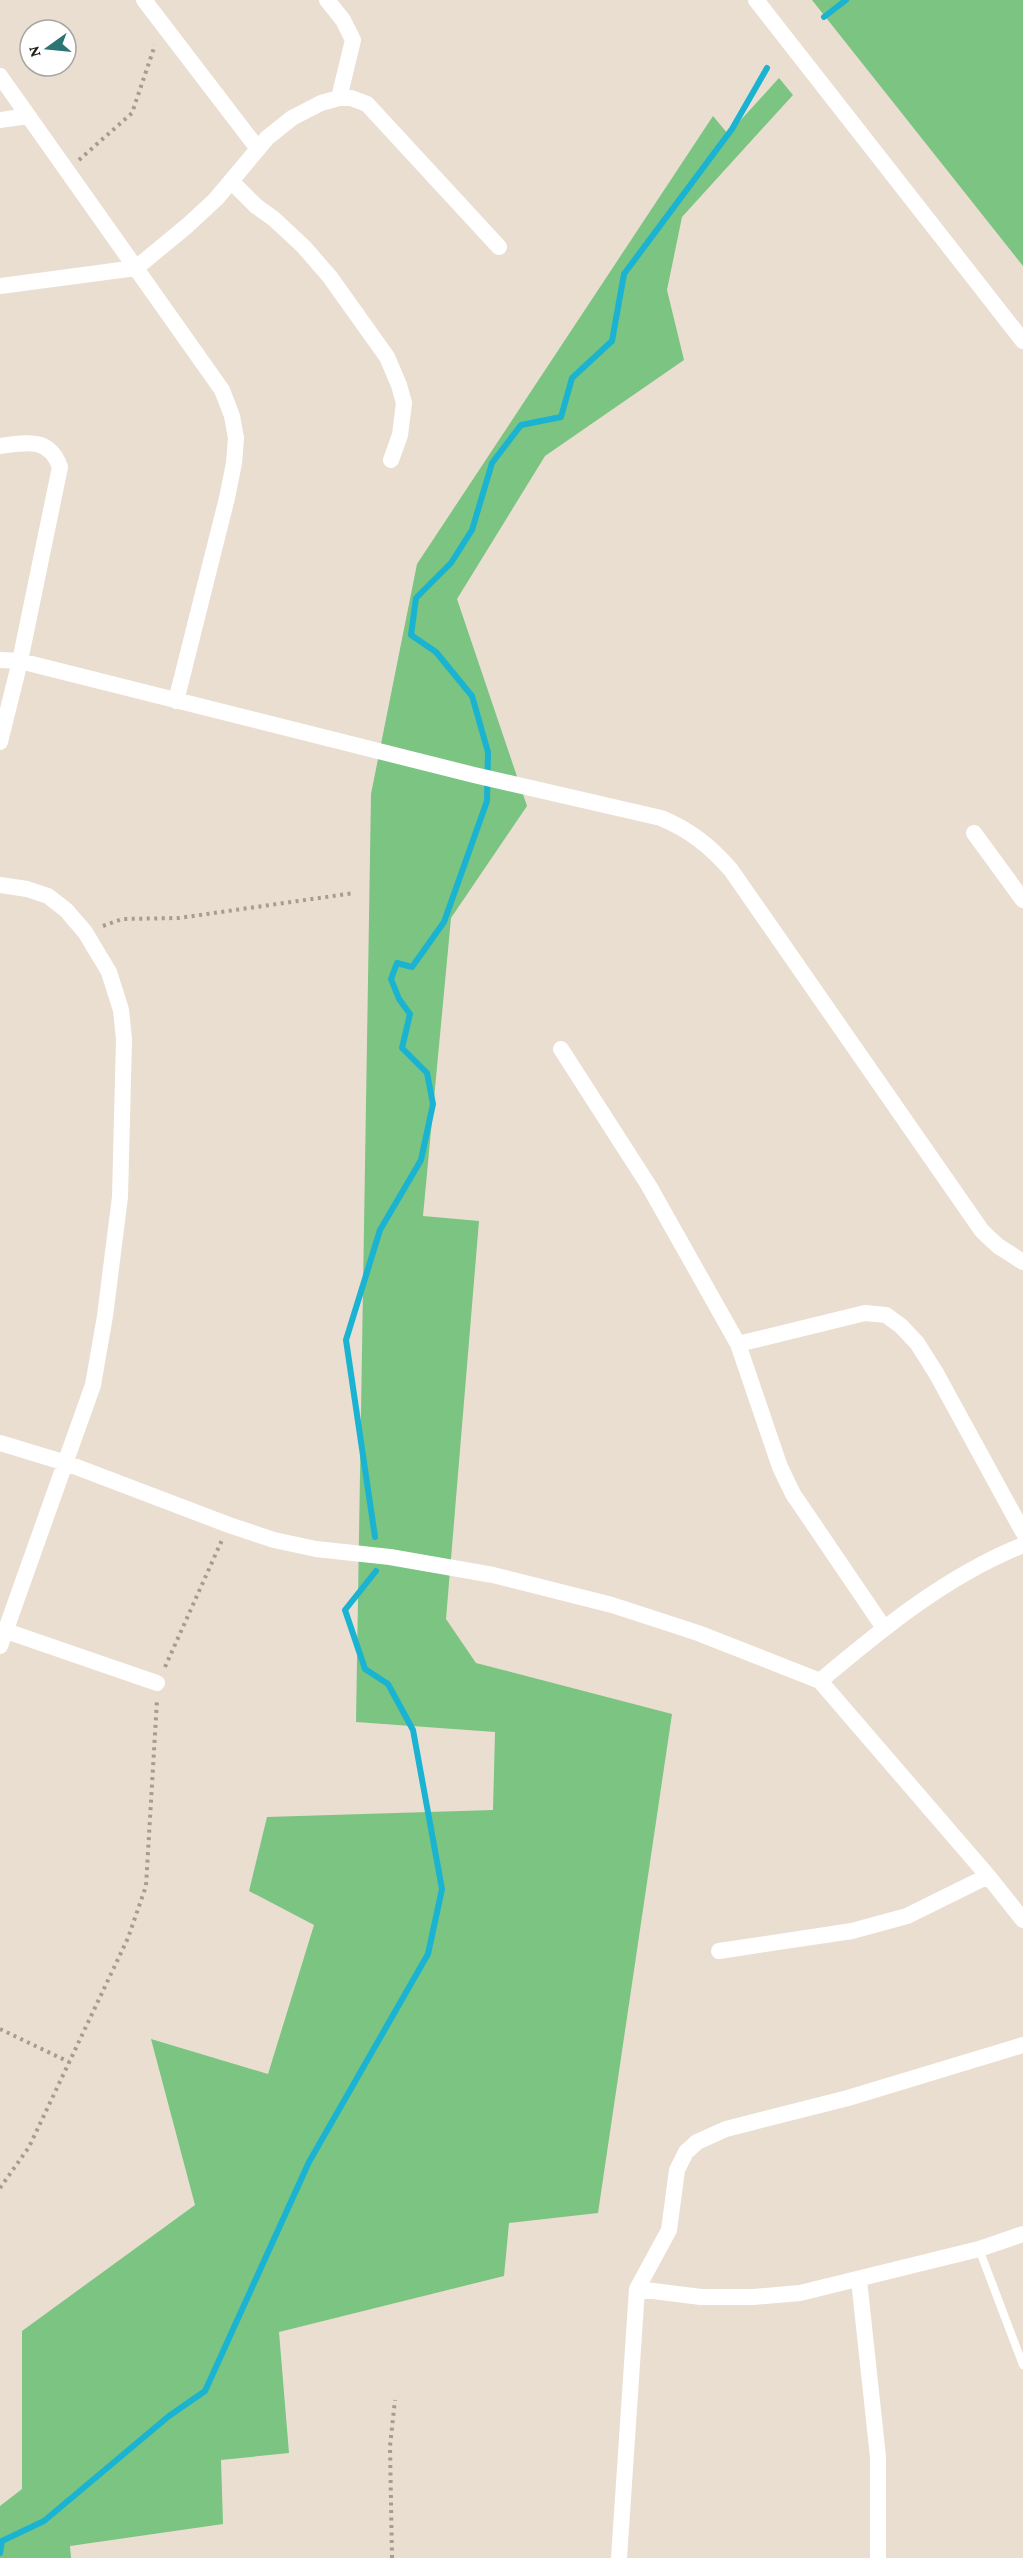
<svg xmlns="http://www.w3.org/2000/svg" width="1023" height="2558" font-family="'Crimson Pro',serif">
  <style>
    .green { fill: #7bc482 }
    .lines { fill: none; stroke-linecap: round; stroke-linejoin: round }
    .stream { stroke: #1ab3d2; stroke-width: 6 }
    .path { stroke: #a69c92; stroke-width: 4; stroke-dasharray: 3 4.5; stroke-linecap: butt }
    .service { stroke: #fff; stroke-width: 8 }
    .minor { stroke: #fff; stroke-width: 16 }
  </style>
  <rect width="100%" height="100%" fill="#eaded1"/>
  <path class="green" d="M812 0H1023V266Z
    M779 78 793 95 682 217 667 290 684 360 545 456 457 599 527 806 451 918 423 1216 479 1221 446 1619 476 1663 672 1714 598 2213 509 2223 504 2276 279 2332 289 2453 221 2460 223 2524 70 2546 71 2558H0V2506L22 2489V2331L195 2205 151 2039 268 2074 314 1925 249 1891 267 1817 493 1810 495 1732 356 1722 371 794 417 564 713 116 728 134Z"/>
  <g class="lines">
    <path class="stream" d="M824 17 846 0
      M375 1537 346 1340 380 1230 421 1160 433 1104 427 1073 402 1048 410 1014 399 999 391 979 397 963 412 967 444 922 487 801 488 752 472 696 436 652 411 635 416 598 451 563 472 530 492 463 521 425 561 417 572 378 612 341 624 274 732 129 767 68
      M0 2553 2 2541 44 2521 169 2416 205 2391 309 2162 428 1954 442 1889 413 1730 388 1684 365 1669 345 1610 376 1571"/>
    <path class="path" d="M79 160 132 113 155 45
      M103 926 122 919 179 918 354 893
      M165 1667 222 1540
      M0 2029 69 2062
      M0 2188 29 2147 128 1938 146 1886 157 1700
      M392 2558 390 2446 395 2400"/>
    <path class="service" d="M979 2249 1023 2365"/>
    <path class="minor" d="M144 0 258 149
      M327 0 343 20 353 40 339 98
      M756 0 1023 341
      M0 76 222 390 232 416 236 438 234 463 227 498 176 701
      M0 120 28 116
      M231 181 256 206 274 219 304 247 330 277 387 357 399 385 404 403 400 435 391 460
      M0 286 136 268 188 225 216 199 267 138 292 118 321 103 339 98H351L367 104 499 247
      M0 446C26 443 49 436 60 467L20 661 0 742
      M0 660 20 661 474 775 661 818C690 830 710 846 731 870L982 1231 998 1246 1023 1262
      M974 833 1023 900
      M0 885 27 889 48 896 66 910 85 932 109 972 121 1010 124 1039 120 1197 105 1316 93 1385 0 1646
      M561 1049 649 1186 738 1344 780 1467 793 1494 884 1628
      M738 1344 865 1313 886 1315 901 1326 917 1343 936 1373 1023 1532
      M0 1443 66 1463 229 1525 274 1540 316 1549 390 1557 493 1575 612 1605 698 1633 820 1681 988 1876 1023 1920
      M6 1631 157 1683
      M820 1681C883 1628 946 1576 1023 1545
      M719 1951 852 1931 907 1916 988 1876
      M859 2280 878 2457V2558
      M637 2289 701 2297H753L800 2293 979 2249 1023 2234
      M619 2558 637 2289 669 2230 677 2170 686 2152 697 2142 726 2129 848 2098 1023 2045"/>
  </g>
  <g transform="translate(48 48) rotate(255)"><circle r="28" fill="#ffffff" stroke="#a7a5a3" stroke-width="1.5"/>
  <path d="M0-4.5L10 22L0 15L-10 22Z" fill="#2c7572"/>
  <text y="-9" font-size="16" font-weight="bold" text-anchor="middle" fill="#221e19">N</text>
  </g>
</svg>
